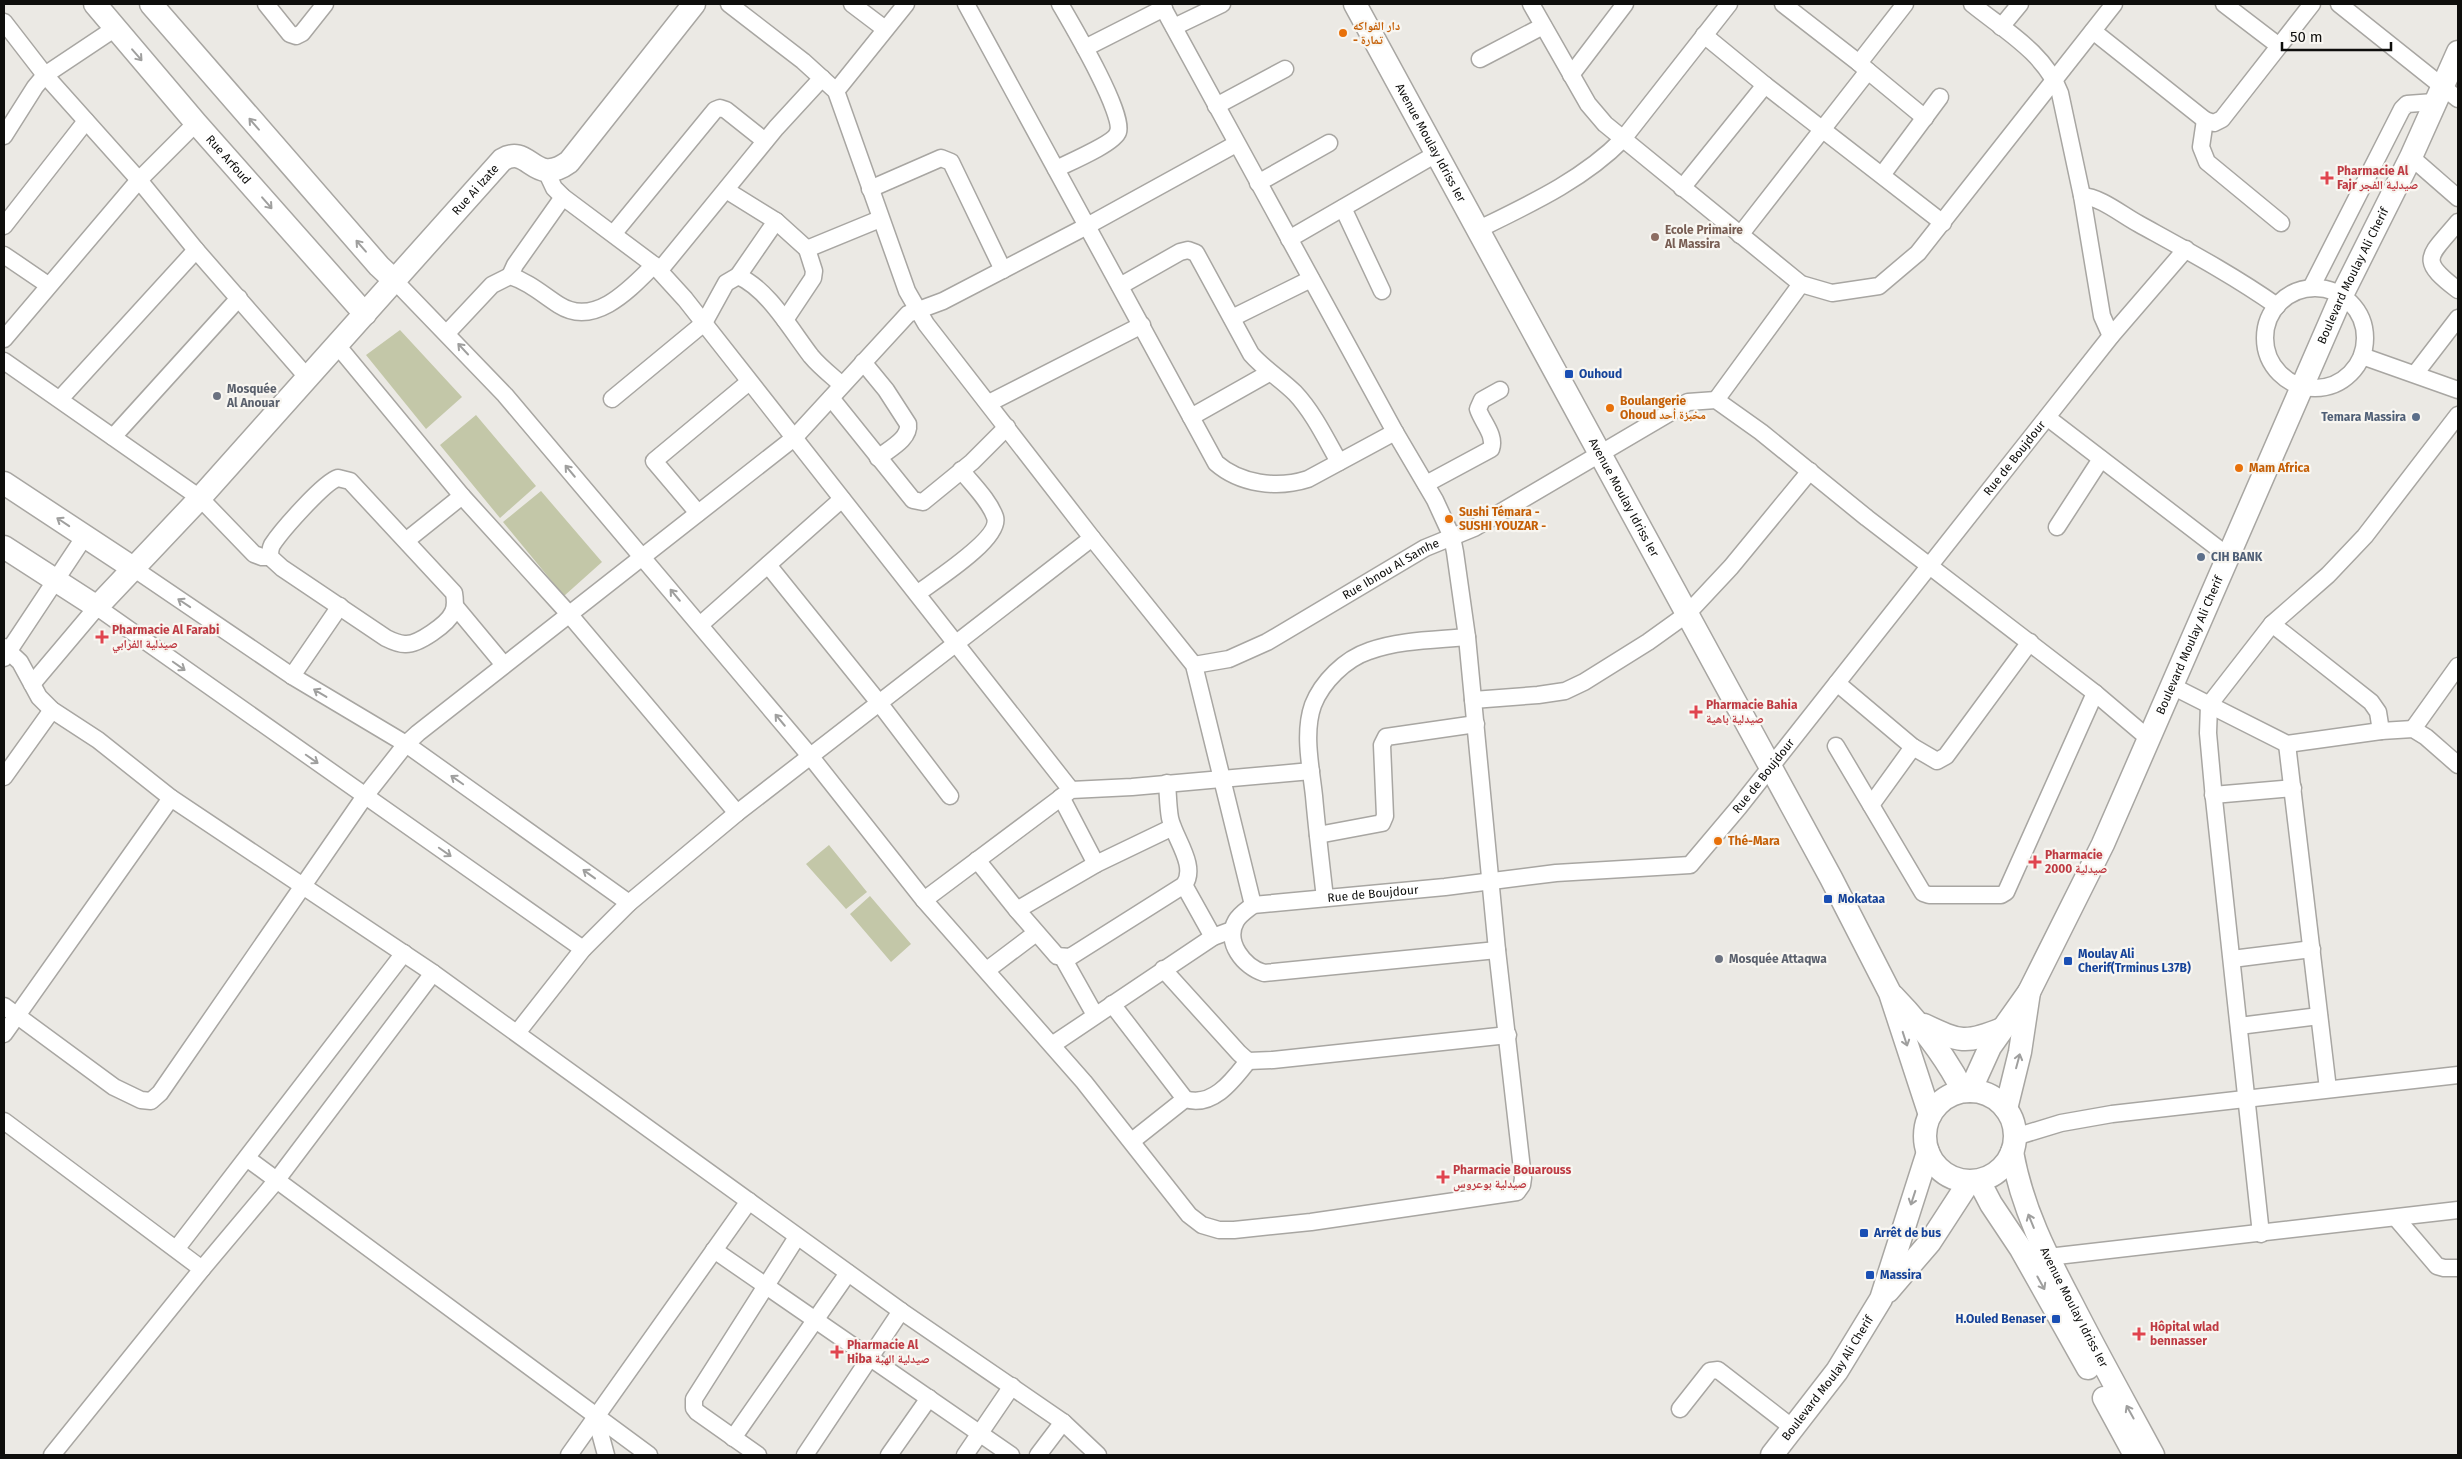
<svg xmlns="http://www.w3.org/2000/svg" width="2462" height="1459" font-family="'Fira Sans','Noto Naskh Arabic',sans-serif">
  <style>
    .green { fill: #c3c7a8 }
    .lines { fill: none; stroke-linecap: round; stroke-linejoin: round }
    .street-casing { stroke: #a8a6a2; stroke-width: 19 }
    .secondary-casing { stroke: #a8a6a2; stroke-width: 25 }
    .street { stroke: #fff; stroke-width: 16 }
    .secondary { stroke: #fff; stroke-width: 22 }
    .oneway { stroke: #9f9f9e }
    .food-dot { fill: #e8710a; stroke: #f8f6f1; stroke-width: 2 }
    .health-dot { fill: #e0444e; stroke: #f8f6f1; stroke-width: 2 }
    .education-dot { fill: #8d6e63; stroke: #f8f6f1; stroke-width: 2 }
    .transit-dot { fill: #1a4fb4; stroke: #f8f6f1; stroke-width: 2 }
    .worship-dot { fill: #6b7280; stroke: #f8f6f1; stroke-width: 2 }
    .service-dot { fill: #5c6f8a; stroke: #f8f6f1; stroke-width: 2 }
    .labels { text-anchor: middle; stroke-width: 4.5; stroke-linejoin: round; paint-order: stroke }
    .food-label { font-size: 12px; font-weight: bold; fill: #c56008; stroke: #f8f6f1; text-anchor: start }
    .street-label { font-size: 12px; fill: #0e0e0c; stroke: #f8f6f1 }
    .health-label { font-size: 12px; font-weight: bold; fill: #be3a42; stroke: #f8f6f1; text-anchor: start }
    .education-label { font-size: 12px; font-weight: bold; fill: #785e54; stroke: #f8f6f1; text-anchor: start }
    .transit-label { font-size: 12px; font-weight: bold; fill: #164399; stroke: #f8f6f1; text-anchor: start }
    .worship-label { font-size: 12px; font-weight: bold; fill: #5b616d; stroke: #f8f6f1; text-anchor: start }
    .service-label { font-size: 12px; font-weight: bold; fill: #4e5e75; stroke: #f8f6f1; text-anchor: end }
  </style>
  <rect width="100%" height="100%" fill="#ebe9e4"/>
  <path class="green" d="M400 330 462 397 426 429 366 355Z
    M476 415 536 486 500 518 440 445Z
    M541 491 602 562 564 596 503 522Z
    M829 845 867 892 846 909 806 864Z
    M870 896 911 944 891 962 850 914Z"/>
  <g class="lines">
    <g class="street-casing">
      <g id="street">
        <path d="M266 4 290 34 296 36 302 33 325 4"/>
        <path d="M729 4 803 61 836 91 907 291 926 324 1092 538 1194 665 1253 905"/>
        <path d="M852 4 885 29"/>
        <path d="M966 4 1216 463C1240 484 1277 489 1308 479L1395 432"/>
        <path d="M1531 4 1588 104 1605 124 1801 284 1832 293 1879 286 1918 253 2114 4"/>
        <path d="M1783 4 1859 63"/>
        <path d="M1972 4C2004 30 2045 53 2060 93L2082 196 2102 316 2111 336"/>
        <path d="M2224 4 2279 46"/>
        <path d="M2339 4 2458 99"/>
        <path d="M4 22 45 75 139 180 196 250 307 377"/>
        <path d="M1174 27 1222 4"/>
        <path d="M2001 27 2020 4"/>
        <path d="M2093 31 2205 120 2214 123 2222 119 2312 4"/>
        <path d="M1704 35 1765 85 1943 223"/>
        <path d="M1085 48 1164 8"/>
        <path d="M1480 59 1543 26"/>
        <path d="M1868 71 1925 118"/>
        <path d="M1571 75 1625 4"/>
        <path d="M836 91 906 4"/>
        <path d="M1216 106 1285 69"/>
        <path d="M2205 120 2201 147 2207 162 2281 223"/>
        <path d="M4 136 35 87 45 75 114 29"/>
        <path d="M2411 157 2458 198"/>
        <path d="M1056 169C1068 163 1115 143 1118 132 1125 114 1071 23 1060 4"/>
        <path d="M546 171 554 188 563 197 654 265 685 299 1071 790"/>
        <path d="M1882 175 1940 97"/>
        <path d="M1258 183 1329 143"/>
        <path d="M1682 188 1765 85"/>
        <path d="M870 189 941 158 951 162 1003 270"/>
        <path d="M726 190 776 221 807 249"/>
        <path d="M2082 196C2101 197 2122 215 2139 224 2186 250 2233 275 2277 306"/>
        <path d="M1343 208 1382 291"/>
        <path d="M2458 222C2429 257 2417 259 2458 290"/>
        <path d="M4 226 86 121"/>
        <path d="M1477 230C1528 205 1583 180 1623 139L1729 4"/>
        <path d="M614 233 715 110 720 108 726 110 765 141"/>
        <path d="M1740 235 1868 71 1859 63 1905 4"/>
        <path d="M1289 239 1436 154"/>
        <path d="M4 255 48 285"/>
        <path d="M660 270 776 128 822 78"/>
        <path d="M510 276 515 265 563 197"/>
        <path d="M738 276 776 221"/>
        <path d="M395 281 505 395 811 757 924 900 1084 1082 1189 1215 1202 1225 1219 1230H1234L1311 1222 1517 1192 1522 1185 1523 1178 1497 950 1467 637 1455 552 1452 537 1435 500 1395 432 1161 4"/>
        <path d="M1120 286 1180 252 1188 250 1196 253 1251 354C1264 369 1281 379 1295 393 1313 412 1326 439 1339 462"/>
        <path d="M2311 288 2402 109 2407 104 2434 102"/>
        <circle cx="2315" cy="338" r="50"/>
        <path d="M1232 318 1311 279"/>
        <path d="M785 320 813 278 814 271 807 249 880 219"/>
        <path d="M447 333 492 285 510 276C529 282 542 294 559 305 595 328 631 288 654 265"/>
        <path d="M4 339 139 180 196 123"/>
        <path d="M337 345 462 496 569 614 737 813"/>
        <path d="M2362 356 2458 390"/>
        <path d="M4 361 200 498 254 554 262 557H270"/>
        <path d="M863 362 886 390 908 424C910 439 889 449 878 458"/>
        <path d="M2415 374 2458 318"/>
        <path d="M831 398 913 500 923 502 972 462 1007 427"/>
        <path d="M60 399 196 250"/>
        <path d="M612 399 704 323 726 283 738 276C768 289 791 330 811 356 820 367 832 376 842 385"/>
        <path d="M1716 400 1801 284"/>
        <path d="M989 403 1142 325"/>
        <path d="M1191 417 1269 373"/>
        <path d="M2048 418 2228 556"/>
        <path d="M113 437 239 298"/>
        <path d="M338 478 350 481 454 593C455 599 456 606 453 612 448 624 418 645 405 644 398 644 392 641 386 638L282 568 270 557C270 552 270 549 272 545 281 531 324 482 338 478Z"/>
        <path d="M1426 484 1491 449C1496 435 1482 422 1478 409L1482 400 1500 390"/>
        <path d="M698 513 654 461 749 382"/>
        <path d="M2057 527 2101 459"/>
        <path d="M407 540 462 496"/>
        <path d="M768 565 880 704 950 796"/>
        <path d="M133 568 292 676 406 744 629 903"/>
        <path d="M918 593C934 581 1002 538 995 517 989 500 972 484 961 470"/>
        <path d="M455 606 504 665"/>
        <path d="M2272 624 2371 702 2378 712 2381 731"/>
        <path d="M700 625 842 499"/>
        <path d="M4 647 20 662 39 697 52 710 98 740 171 798 433 973 901 1311 1063 1422 1098 1455"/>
        <path d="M4 658 85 536"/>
        <path id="s1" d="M1194 665 1229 659 1267 642 1425 548 1474 528 1688 402 1716 400 1761 432 1867 518 2095 693 2148 738"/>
        <path d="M292 676 340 606"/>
        <path d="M1837 683 1913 747 1937 761 1946 756 2030 642"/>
        <path d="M32 684 97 607 583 949"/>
        <path d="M2172 686 2287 744 2381 731 2413 729 2426 737 2458 765"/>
        <path d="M1473 700 1538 695 1565 691 1584 682 1648 642 1687 614 1731 567 1810 471"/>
        <path d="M2413 729 2458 666"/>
        <path d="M2287 744 2328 1089"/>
        <path d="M1836 746 1923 893 1929 895H2001L2006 892 2095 693"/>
        <path d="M4 777 52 710"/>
        <path d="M1167 783C1168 795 1168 807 1170 818 1174 838 1198 866 1184 885L1070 957 1057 956 1017 910 1096 864 1173 827"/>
        <path d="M2213 795 2293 788"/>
        <path d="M1061 797 1096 864"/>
        <path d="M1871 805 1913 747"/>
        <path d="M1318 835 1382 823 1385 816 1382 745 1386 737 1476 724"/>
        <path d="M977 860 1017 910"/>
        <path d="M1184 885 1213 937"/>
        <path d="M1325 898C1321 864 1317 830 1314 796 1311 768 1303 733 1313 705 1322 682 1345 659 1369 651 1399 640 1435 640 1467 637"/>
        <path d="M924 900 1071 790 1132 787 1311 771"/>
        <path id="s2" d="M1497 950 1264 973C1244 967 1224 942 1236 921 1240 914 1247 910 1253 905L1445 887 1556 873 1690 865 1739 807 2111 336 2186 249"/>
        <path d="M1063 958 1095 1015"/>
        <path d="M2232 959 2312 949"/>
        <path d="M1163 969 1239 1053 1248 1061 1273 1060 1508 1035"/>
        <path d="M987 970 1036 933"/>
        <path d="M1112 1004 1185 1099C1213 1108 1233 1080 1248 1061"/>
        <path d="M4 1006 114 1087 141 1100 151 1101 160 1093 365 796 406 744 418 733 794 438 908 314 943 301 1087 226 1236 144"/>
        <path d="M2239 1026 2319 1016"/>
        <path d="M517 1033 583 949 629 903 737 813 1092 538"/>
        <path d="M4 1034 171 798"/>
        <path d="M1052 1045 1213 937 1232 930"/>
        <path d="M4 1121 202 1269"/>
        <path d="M2015 1137 2061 1123 2112 1114 2458 1075"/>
        <path d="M1132 1141 1185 1099"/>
        <path d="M248 1159 649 1455"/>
        <path d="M2396 1218 2437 1266 2444 1268H2458"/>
        <path d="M2261 1234 2214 799 2208 733 2209 705 2272 624 2328 575 2365 536 2458 415"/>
        <path d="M177 1248 404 953"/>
        <path d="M714 1250 1011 1455"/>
        <path d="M2048 1257 2458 1210"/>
        <path d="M1680 1409 1710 1371 1718 1370 1793 1428"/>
        <path d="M596 1418 606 1455"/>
        <path d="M733 1438 848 1273"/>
        <path d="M52 1455 202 1269 276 1181 433 973"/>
        <path d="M569 1455 749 1201"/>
        <path d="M758 1455 697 1412 694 1408V1399L797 1237"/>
        <path d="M805 1455 901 1311"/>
        <path d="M889 1455 929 1398"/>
        <path d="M965 1455 1012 1386"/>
        <path d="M1038 1455 1063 1422"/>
      </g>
    </g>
    <g class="secondary-casing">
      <g id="secondary">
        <path id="s3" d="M95 4 196 123 365 314"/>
        <path d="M151 4 379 266 395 281"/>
        <path id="s4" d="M1355 4 1831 878 1890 993 1930 1115"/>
        <path d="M4 483 133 568"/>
        <path id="s5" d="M4 547 97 607 200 498 502 160C530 143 533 188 569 162L694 4"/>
        <path d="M1893 996C1922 1026 1945 1055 1963 1091"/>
        <path d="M1924 1025C1960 1042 1965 1044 2002 1029"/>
        <path id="s6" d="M1970 1091 1990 1047 2029 992 2103 844 2342 295 2411 157 2458 52"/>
        <circle cx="1970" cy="1136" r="45"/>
        <path d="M2006 1109 2020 1052 2029 992"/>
        <path id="s7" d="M2012 1152C2022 1208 2046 1255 2072 1304 2098 1355 2126 1405 2153 1455"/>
        <path d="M1979 1181 1991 1204 2021 1249 2088 1368"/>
        <path d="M1888 1291 1930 1242 1969 1182"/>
        <path d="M2104 1398 2135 1455"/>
        <path id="s8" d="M1772 1455 1837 1371 1881 1299 1928 1152"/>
      </g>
    </g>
    <use href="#street" class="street"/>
    <use href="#secondary" class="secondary"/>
  </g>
  <defs><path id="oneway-shaft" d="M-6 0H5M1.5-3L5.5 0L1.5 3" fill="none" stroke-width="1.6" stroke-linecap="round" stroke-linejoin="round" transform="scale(1.25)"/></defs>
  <g class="oneway">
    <use href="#oneway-shaft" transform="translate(137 55) rotate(49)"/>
    <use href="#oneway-shaft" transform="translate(254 124) rotate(-131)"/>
    <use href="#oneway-shaft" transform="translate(267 203) rotate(49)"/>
    <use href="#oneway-shaft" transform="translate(361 246) rotate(-131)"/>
    <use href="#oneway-shaft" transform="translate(463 349) rotate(-133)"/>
    <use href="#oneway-shaft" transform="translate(570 471) rotate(-130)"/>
    <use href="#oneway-shaft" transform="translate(63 522) rotate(-146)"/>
    <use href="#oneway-shaft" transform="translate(675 595) rotate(-130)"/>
    <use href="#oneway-shaft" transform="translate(184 603) rotate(-146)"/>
    <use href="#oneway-shaft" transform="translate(179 666) rotate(35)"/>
    <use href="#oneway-shaft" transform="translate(320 693) rotate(-149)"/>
    <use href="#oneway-shaft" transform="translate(780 720) rotate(-130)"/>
    <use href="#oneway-shaft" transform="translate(312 759) rotate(35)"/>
    <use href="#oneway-shaft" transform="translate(457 780) rotate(-145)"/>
    <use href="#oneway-shaft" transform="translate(445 852) rotate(35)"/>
    <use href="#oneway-shaft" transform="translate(589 874) rotate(-144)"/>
    <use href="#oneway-shaft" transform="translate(1905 1039) rotate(72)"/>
    <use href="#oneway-shaft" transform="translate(2018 1061) rotate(-75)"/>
    <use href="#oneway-shaft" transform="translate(1913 1198) rotate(108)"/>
    <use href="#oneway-shaft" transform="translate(2031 1221) rotate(-112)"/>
    <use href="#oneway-shaft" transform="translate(2041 1283) rotate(61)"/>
    <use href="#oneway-shaft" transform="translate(2130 1412) rotate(-119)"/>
  </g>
  <g class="food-dot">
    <circle cx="1343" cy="33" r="5"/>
    <circle cx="1610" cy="408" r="5"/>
    <circle cx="2239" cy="468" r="5"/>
    <circle cx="1449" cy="519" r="5"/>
    <circle cx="1718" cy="841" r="5"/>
  </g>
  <g class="health-dot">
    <path d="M2324.5 170.5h5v5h5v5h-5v5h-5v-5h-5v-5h5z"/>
    <path d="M99.5 629.5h5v5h5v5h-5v5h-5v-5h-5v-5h5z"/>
    <path d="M1693.5 704.5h5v5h5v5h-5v5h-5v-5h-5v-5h5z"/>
    <path d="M2032.5 854.5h5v5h5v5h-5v5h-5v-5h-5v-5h5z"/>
    <path d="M1440.5 1169.5h5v5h5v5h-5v5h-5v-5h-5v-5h5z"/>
    <path d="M2136.5 1326.5h5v5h5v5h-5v5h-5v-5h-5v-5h5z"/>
    <path d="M834.5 1344.5h5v5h5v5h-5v5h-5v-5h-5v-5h5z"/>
  </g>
  <circle class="education-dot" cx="1655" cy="237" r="5"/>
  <g class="transit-dot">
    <rect x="1564" y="369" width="10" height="10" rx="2.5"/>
    <rect x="1823" y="894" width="10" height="10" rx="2.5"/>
    <rect x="2063" y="956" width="10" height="10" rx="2.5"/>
    <rect x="1859" y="1228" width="10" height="10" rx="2.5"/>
    <rect x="1865" y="1270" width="10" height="10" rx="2.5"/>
    <rect x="2051" y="1314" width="10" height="10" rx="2.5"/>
  </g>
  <g class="worship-dot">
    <circle cx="217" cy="396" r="5"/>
    <circle cx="1719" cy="959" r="5"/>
  </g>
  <g class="service-dot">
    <circle cx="2416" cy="417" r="5"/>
    <circle cx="2201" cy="557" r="5"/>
  </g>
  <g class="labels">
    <g class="food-label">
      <text x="1353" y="30">دار الفواكه<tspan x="1353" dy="14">- تمارة</tspan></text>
      <text x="1620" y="405">Boulangerie<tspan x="1620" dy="14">Ohoud مخبزة أحد</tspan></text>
      <text x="2249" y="472">Mam Africa</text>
      <text x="1459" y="516">Sushi Témara -<tspan x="1459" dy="14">SUSHI YOUZAR -</tspan></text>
      <text x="1728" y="845">Thé-Mara</text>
    </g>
    <g class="street-label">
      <text dy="4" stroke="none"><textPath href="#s4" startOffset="158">Avenue Moulay Idriss Ier</textPath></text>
      <text dy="4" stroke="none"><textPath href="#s3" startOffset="205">Rue Arfoud</textPath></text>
      <text dy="4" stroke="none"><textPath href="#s5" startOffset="674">Rue Ai Izate</textPath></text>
      <text dy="4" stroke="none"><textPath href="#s6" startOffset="902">Boulevard Moulay Ali Cherif</textPath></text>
      <text dy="4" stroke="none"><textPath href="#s2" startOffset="1284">Rue de Boujdour</textPath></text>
      <text dy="4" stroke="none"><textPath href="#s4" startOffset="562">Avenue Moulay Idriss Ier</textPath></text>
      <text dy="4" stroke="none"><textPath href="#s1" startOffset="221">Rue Ibnou Al Samhe</textPath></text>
      <text dy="4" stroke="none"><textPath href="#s6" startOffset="498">Boulevard Moulay Ali Cherif</textPath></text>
      <text dy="4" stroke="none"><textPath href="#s2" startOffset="879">Rue de Boujdour</textPath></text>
      <text dy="4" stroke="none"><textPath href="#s2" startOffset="445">Rue de Boujdour</textPath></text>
      <text dy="4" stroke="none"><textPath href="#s7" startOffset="168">Avenue Moulay Idriss Ier</textPath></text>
      <text dy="4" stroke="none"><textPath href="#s8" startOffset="95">Boulevard Moulay Ali Cherif</textPath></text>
    </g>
    <g class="health-label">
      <text x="2337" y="175">Pharmacie Al<tspan x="2337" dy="14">Fajr صيدلية الفجر</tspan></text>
      <text x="112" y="634">Pharmacie Al Farabi<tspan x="112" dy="14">صيدلية الفرابي</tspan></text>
      <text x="1706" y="709">Pharmacie Bahia<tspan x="1706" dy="14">صيدلية باهية</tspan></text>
      <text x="2045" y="859">Pharmacie<tspan x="2045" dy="14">2000 صيدلية</tspan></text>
      <text x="1453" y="1174">Pharmacie Bouarouss<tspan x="1453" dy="14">صيدلية بوعروس</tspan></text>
      <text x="2150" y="1331">Hôpital wlad<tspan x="2150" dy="14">bennasser</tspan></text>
      <text x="847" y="1349">Pharmacie Al<tspan x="847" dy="14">Hiba صيدلية الهبة</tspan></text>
    </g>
    <g class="education-label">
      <text x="1665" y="234">Ecole Primaire<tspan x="1665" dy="14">Al Massira</tspan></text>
    </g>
    <g class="transit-label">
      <text x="1579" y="378">Ouhoud</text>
      <text x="1838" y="903">Mokataa</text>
      <text x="2078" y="958">Moulay Ali<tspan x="2078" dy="14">Cherif(Trminus L37B)</tspan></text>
      <text x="1874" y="1237">Arrêt de bus</text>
      <text x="1880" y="1279">Massira</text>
      <text x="2046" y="1323" text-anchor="end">H.Ouled Benaser</text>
    </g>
    <g class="worship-label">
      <text x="227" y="393">Mosquée<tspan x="227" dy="14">Al Anouar</tspan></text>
      <text x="1729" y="963">Mosquée Attaqwa</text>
    </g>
    <g class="service-label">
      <text x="2406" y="421">Temara Massira</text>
      <text x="2211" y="561" text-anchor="start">CIH BANK</text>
    </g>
  </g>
  <rect width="2462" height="1459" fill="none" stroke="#0e0e0c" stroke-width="10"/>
  <path d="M2282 42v8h109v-8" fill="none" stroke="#0e0e0c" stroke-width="2.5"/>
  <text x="2290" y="42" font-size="15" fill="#0e0e0c" stroke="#f8f6f1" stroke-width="4" paint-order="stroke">50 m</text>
</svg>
